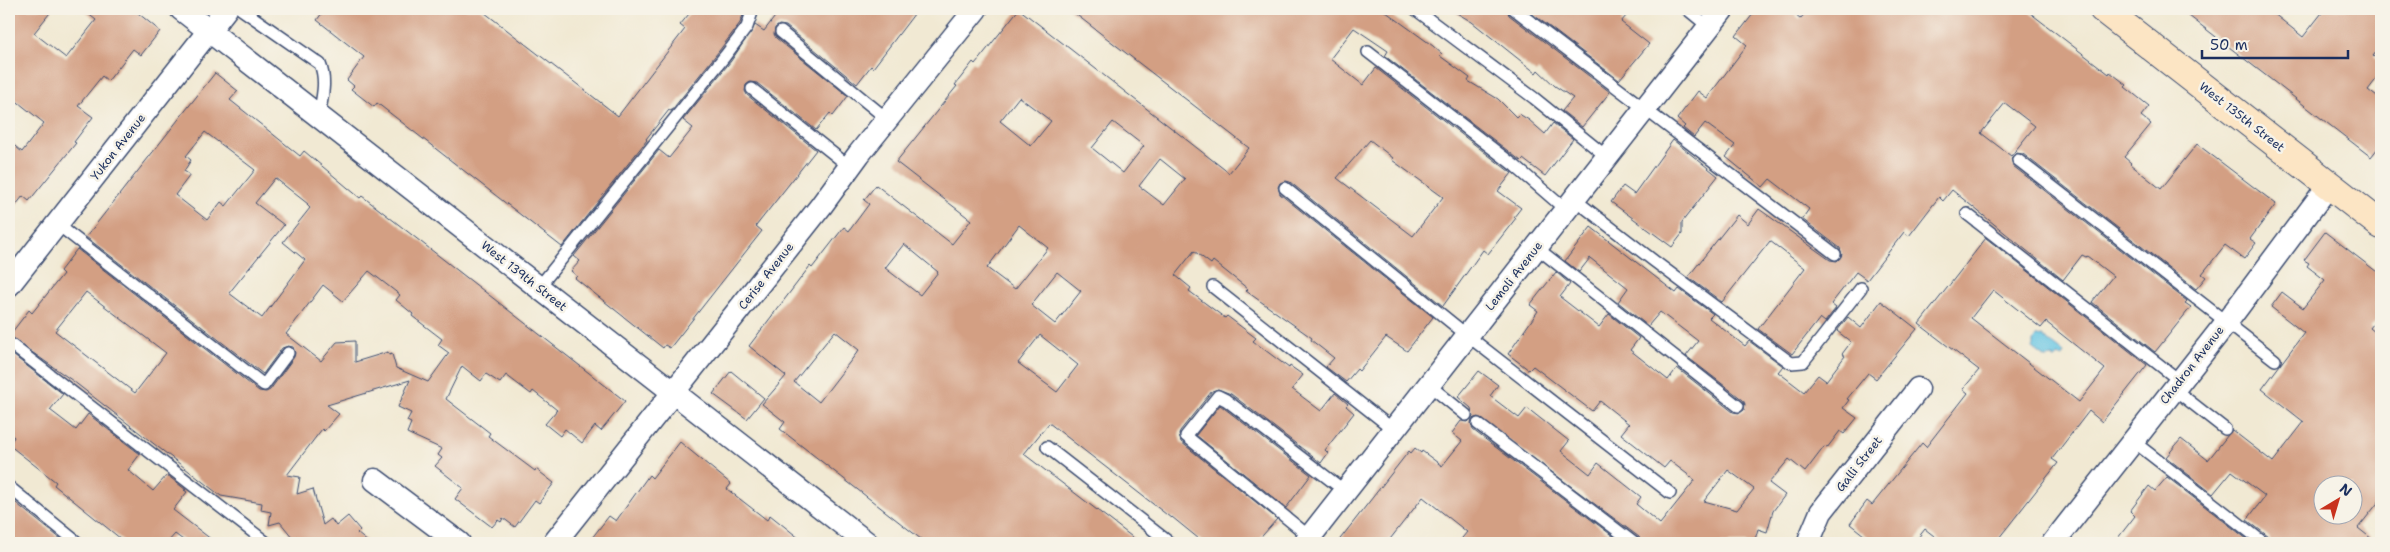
<svg xmlns="http://www.w3.org/2000/svg" width="2390" height="552" font-family="'Shantell Sans',sans-serif">
  <style>
    .water { fill: #66c6e4; stroke: #407aa1 }
    .building { fill: #d39f83; fill-rule: evenodd }
    .lines { fill: none; stroke-linecap: round; stroke-linejoin: round }
    .lane-casing { stroke: #3b4b70; stroke-width: 14 }
    .street-casing { stroke: #3b4b70; stroke-width: 25 }
    .secondary-casing { stroke: #3b4b70; stroke-width: 30 }
    .lane { stroke: #fff; stroke-width: 11 }
    .street { stroke: #fff; stroke-width: 22 }
    .secondary { stroke: #fce5c4; stroke-width: 28 }
    .labels { text-anchor: middle; stroke-width: 5; stroke-linejoin: round; paint-order: stroke }
    .street-label { font-size: 12px; fill: #1b2f5e; stroke: #f7f3e8 }
  </style>
  <rect width="100%" height="100%" fill="#f7f3e8"/>
  <filter id="ink" filterUnits="userSpaceOnUse"><feTurbulence type="fractalNoise" baseFrequency=".02" numOctaves="2"/><feDisplacementMap in="SourceGraphic" scale="10" xChannelSelector="R" yChannelSelector="G"/><feConvolveMatrix kernelMatrix="1 2 1 2 8 2 1 2 1" color-interpolation-filters="sRGB"/></filter>
  <filter id="wash" filterUnits="userSpaceOnUse"><feTurbulence type="fractalNoise" baseFrequency=".0096" numOctaves="4" result="noise"/><feDisplacementMap in="SourceGraphic" scale="20" xChannelSelector="R" yChannelSelector="G"/><feGaussianBlur stdDeviation="1.12" result="paint"/><feColorMatrix in="noise" values="0 0 0 0 0 0 0 0 0 0 0 0 0 0 0 0 0 1.4 0 .05"/><feComposite in="paint" operator="in"/></filter>
  <g filter="url(#wash)">
    <rect width="100%" height="100%" fill="#f1e9d3"/>
    <path class="water" d="M2042 336 2064 353 2062 357 2058 356 2055 360 2053 357 2046 358 2033 348V342L2036 337Z"/>
    <g id="blocks">
      <path class="building" d="M9 9H53L34 33 66 58 96 20 82 9H133L160 31 141 55 133 49 108 81 102 76 78 106 93 117 74 142 76 143 29 201 23 196 9 214V141L22 152 44 123 9 95Z
        M325 9H480L618 116 685 29 680 25 693 9H734L743 15 740 23 719 51 671 111 669 110 646 139 647 140 562 247 377 103 374 107 351 89 354 86 347 80 364 57 317 20Z
        M781 9H918L873 68 871 66 857 84 786 26 779 25 775 28 774 34 776 38 848 96 833 116 830 113 816 130 757 83 750 82 746 85 745 91 747 95 816 150 756 226 762 231 670 348 665 345 663 348 575 278 577 276 571 271 580 261 574 256 659 150 669 158 693 128 683 120 731 61 755 25 764 31Z
        M1019 9 1229 173 1249 148 1069 9H1382L1433 46 1442 54 1440 56 1470 78 1468 81 1498 99 1516 117 1519 114 1529 120 1545 134 1553 123 1573 139 1545 176 1523 159 1521 161 1385 56 1388 51 1354 28 1330 59 1363 85 1376 68 1510 172 1512 173 1498 191 1521 208 1514 217 1516 218 1488 254 1483 250 1443 306 1290 182 1286 181 1280 183 1278 187 1280 194 1433 317 1407 351 1386 337 1359 371 1357 369 1346 382 1326 367 1334 358 1311 340 1312 338 1246 291 1248 289 1213 261 1211 264 1194 251 1175 275 1191 288 1189 291 1225 318 1227 316 1256 338 1253 341 1289 368 1290 366 1303 375 1292 389 1321 411 1335 393 1348 404 1346 406 1354 413 1325 450 1328 453 1321 463 1231 394 1218 389 1212 391 1180 431 1179 435 1181 442 1277 519 1256 543H1204L1172 517 1171 518 1049 423 1024 454 1140 543H926L780 429 785 422 762 404 786 376 749 346 810 266 812 268 844 227 849 231 869 204 864 200 876 185 952 244 971 220 896 162 957 86 955 85 973 62 975 64 984 53ZM1019 97 1051 121 1031 146 1000 121ZM1113 122 1144 146 1123 173 1092 148ZM1370 140 1393 158 1392 160 1443 197 1413 236 1337 178ZM1160 159 1185 179 1164 205 1139 186ZM1019 225 1048 248 1015 289 987 268ZM904 244 938 272 920 295 885 268ZM1057 272 1081 291 1055 324 1031 305ZM835 331 859 350 819 402 794 382ZM1040 335 1078 365 1057 392 1018 363Z
        M1450 9H1507L1509 15 1610 92 1582 127 1562 111 1573 98 1555 86 1538 70 1536 73 1472 22Z
        M1526 9H1632L1621 22 1649 44 1619 80Z
        M1757 9H1787L1800 19 1809 9H2025L2109 74 2110 72 2127 85 2125 87 2149 106 2141 116 2151 124 2124 157 2131 163 2130 164 2161 189 2197 144 2276 204 2250 239 2256 243 2244 259 2225 245 2202 274 2206 277 2196 289 2023 154 2016 153 2011 158 2013 166 2187 301 2185 303 2191 307 2155 352 2092 302 2113 276 2087 256 2086 257 2082 255 2063 280 1952 190 1943 201 1939 197 1909 236 1904 232 1867 280 1856 272 1831 304 1836 308 1825 322 1820 318 1792 354 1758 329 1805 268 1770 241 1722 302 1688 277 1737 215 1748 224 1759 209 1830 260 1837 261 1842 255 1840 248 1802 219 1809 209 1770 179 1763 187 1726 157 1735 145 1705 123 1694 137 1683 128 1685 126 1677 119 1698 91 1707 98 1747 45 1736 36ZM2005 103 2035 126 2011 156 1981 133Z
        M2180 9H2268L2303 37 2325 9H2381V46L2373 56 2381 62V73L2368 90 2381 100V144L2371 157Z
        M215 73 238 91 230 100 264 127 300 156 304 151 360 198 362 196 625 401 601 431 595 426 582 443 565 429 560 436 545 424 557 410 533 391 531 394 506 375 500 383 486 374 481 381 462 366 446 399 490 433 488 436 535 471 536 469 554 483 539 503 535 500 515 527 503 518 501 522 498 520 492 527 455 499 463 488 435 466 442 458 438 455 442 449 407 433 411 423 407 421 411 413 398 407 410 380 327 405 339 414 324 431 322 429 287 475 300 477 297 494 313 489 323 525 331 519 336 526 348 516 360 530 357 533 369 543H297L280 522 269 525 271 512 261 510 262 503 221 496 73 381 9 336 29 310 32 313 63 274 60 271 77 249 259 391 266 392 270 390 294 357 295 353 293 347 288 346 282 348 263 374 86 237ZM205 132 255 170 226 206 221 202 207 220 175 195 190 175 184 171 191 160 186 156ZM275 178 308 204 307 205 310 208 283 242 305 260 262 318 229 293 284 225 255 203ZM369 271 400 295 396 300 413 314 412 316 442 339 438 345 449 353 428 382 396 368 392 354 389 355 388 352 355 362V341L337 342 321 361 286 334 323 285 343 301ZM86 292 166 353 135 393 55 331Z
        M1673 140 1718 176 1682 222V234L1672 247 1611 202 1623 186 1634 194Z
        M1591 227 1676 293 1679 289 1713 314 1709 318 1745 346 1749 341 1783 366 1778 372 1804 392 1818 375 1826 381 1845 356 1842 354 1851 342 1837 331 1848 317 1861 328 1881 301 1917 329 1876 379 1868 373 1847 399 1849 400 1843 408 1857 418 1844 434 1840 431 1827 448 1824 447 1805 472 1789 459 1769 483 1785 495 1773 511 1767 532 1758 529 1754 543H1641L1639 537 1478 417 1472 419 1471 423 1473 430 1622 543H1458L1467 532 1423 497 1387 543H1337L1409 451 1411 453 1415 448 1421 453 1422 451 1442 466 1462 441 1452 433 1461 421 1468 422 1473 417 1471 408 1458 397 1479 371 1498 385 1490 396 1519 418 1527 408 1569 441 1561 451 1590 474 1598 463 1641 497 1636 504 1660 524 1695 480 1670 461 1664 468 1621 434 1629 424 1600 401 1592 411 1533 366 1529 370 1508 354 1538 311 1530 305 1556 272 1570 284 1560 297 1599 327 1609 314 1639 338 1630 350 1668 380 1677 368 1733 412 1740 413 1744 410 1745 404 1743 400 1686 356 1698 341 1660 312 1648 326 1618 302 1628 288 1590 258 1579 272 1565 261ZM1728 470 1754 489 1737 510 1704 501Z
        M2325 232 2381 275V314L2370 328 2381 337V499L2358 528 2377 543H2271L2269 537 2247 520 2265 496 2232 471 2213 494 2166 457 2181 439 2208 460 2232 430 2273 462 2304 422 2262 389 2304 333 2271 307 2282 292 2303 308 2325 280 2307 266 2309 263 2304 260ZM2322 484H2352V514H2322Z
        M1986 238 2147 365 2102 422 2089 411 2052 459 2058 463 1995 543H1943L1925 529 1914 543H1874L1850 524 1867 501 1872 505 1922 443 1926 447 1968 393 1963 389 1979 370 1919 324ZM1993 290 2041 328 2046 322 2105 369 2079 402 1971 318Z
        M9 352 63 394 50 410 76 430 88 414 140 454 128 470 153 491 167 475 186 490H184L187 492 173 510 216 543H187L175 534 167 543H126L54 485 56 482 9 445 14 437 9 432Z
        M731 371 764 398 747 419 713 394Z
        M1220 405 1311 475 1286 508 1196 435Z
        M680 442 731 484 727 489 767 520 770 515 805 543H588L609 516 616 521 649 475 652 478Z
        M2167 477 2252 543H2114L2135 516 2130 511 2149 486 2155 491Z
        M9 497 22 508 66 543H9Z"/>
    </g>
  </g>
  <g filter="url(#ink)">
    <use href="#blocks" fill-opacity="0" stroke="#3b4b70" stroke-width="1"/>
    <g class="lines">
      <g class="lane-casing">
        <path id="lane" d="M241 9 320 64C327 81 322 98 319 116
          M1415 9 1534 98 1607 157
          M1514 9 1835 254
          M1687 9 1709 27
          M781 32 887 119
          M1368 52 1515 166 1566 210
          M752 89 850 167
          M2018 160 2275 360
          M1285 188 1468 336 1670 493
          M1574 199 1654 261 1791 363 1803 362 1861 288
          M1967 214 2180 381
          M57 224 264 385 288 353
          M1537 248 1738 406
          M539 287 725 56 747 27 753 9
          M1213 287 1394 430
          M9 343 267 543
          M1429 385 1466 415
          M2174 389 2225 429
          M1478 424 1634 543
          M2133 441 2264 543
          M1047 447 1170 543
          M9 487 78 543
          M1310 537 1186 436 1218 396 1226 400 1346 492"/>
      </g>
      <g class="street-casing">
        <path id="street" d="M181 9 867 543
          M9 285 226 9
          M375 480 459 543
          M554 543 821 206 859 154 976 9
          M1305 543 1723 9
          M1813 543 1810 538 1821 512 1918 389
          M2053 543 2226 323 2329 185"/>
      </g>
      <g class="secondary-casing">
        <path id="secondary" d="M2103 9 2381 225"/>
      </g>
      <use href="#lane" class="lane"/>
      <use href="#street" class="street"/>
      <use href="#secondary" class="secondary"/>
    </g>
  </g>
  <g class="labels">
    <g class="street-label">
      <text transform="translate(2242 117) rotate(38)" y="4">West 135th Street</text>
      <text transform="translate(118 147) rotate(-52)" y="4">Yukon Avenue</text>
      <text transform="translate(524 276) rotate(38)" y="4">West 139th Street</text>
      <text transform="translate(766 276) rotate(-52)" y="4">Cerise Avenue</text>
      <text transform="translate(1514 276) rotate(-52)" y="4">Lemoli Avenue</text>
      <text transform="translate(2192 365) rotate(-52)" y="4">Chadron Avenue</text>
      <text transform="translate(1859 464) rotate(-52)" y="4">Galli Street</text>
    </g>
  </g>
  <rect width="2390" height="552" fill="none" stroke="#f7f3e8" stroke-width="30"/>
  <g transform="translate(2338 500) rotate(38)"><circle r="24" fill="#f7f3e8" stroke="#9fa5b1"/>
  <path d="M0-4L9 19L0 12L-9 19Z" fill="#c8321e"/>
  <text y="-8" font-size="14" font-weight="bold" text-anchor="middle" fill="#1b2f5e">N</text>
  </g>
  <path d="M2202 50v8h146v-8" fill="none" stroke="#1b2f5e" stroke-width="2.5"/>
  <text x="2210" y="50" font-size="15" fill="#1b2f5e" stroke="#f7f3e8" stroke-width="4" paint-order="stroke">50 m</text>
</svg>
